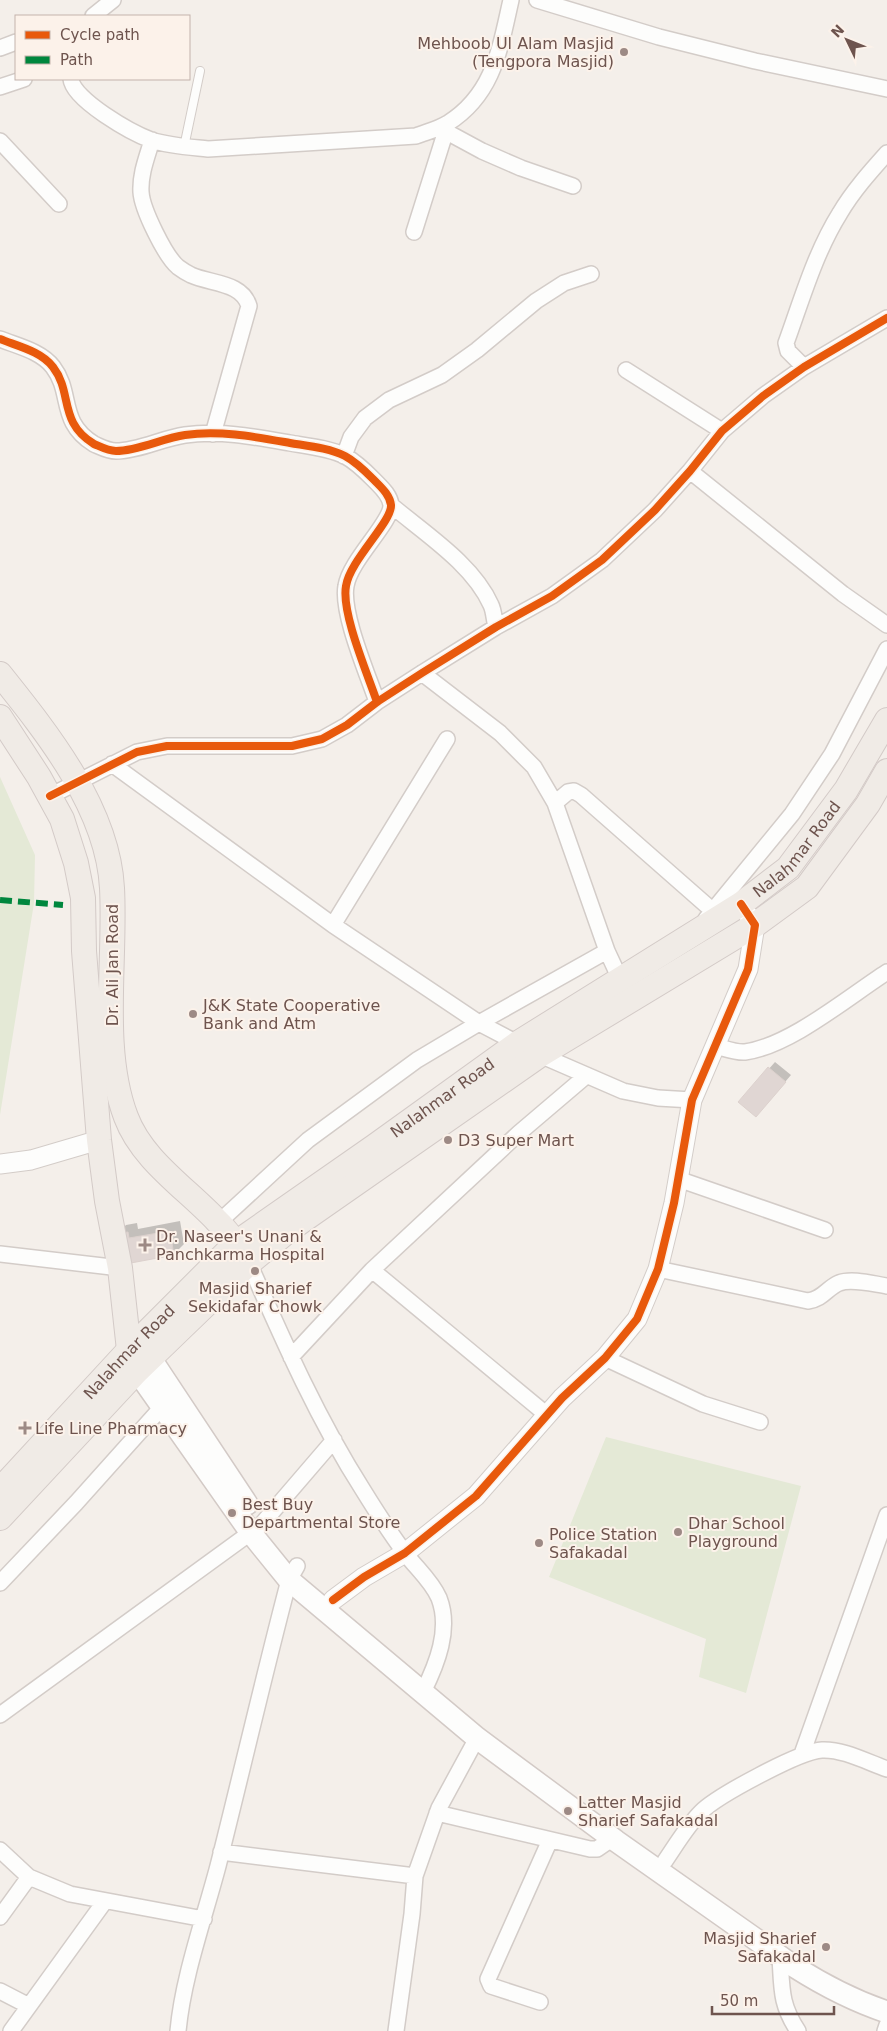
<svg xmlns="http://www.w3.org/2000/svg" width="887" height="2031" font-family="'DejaVu Sans',sans-serif">
  <style>
    .green { fill: #e4e9d6 }
    .shadow { fill: #0003 }
    .building { fill: #e0d6d3; stroke: #dcd1cd }
    .lines { fill: none; stroke-linecap: round; stroke-linejoin: round }
    .service-casing { stroke: #d3ccc8; stroke-width: 10 }
    .minor-casing { stroke: #d3ccc8; stroke-width: 18 }
    .tertiary-casing { stroke: #d3ccc8; stroke-width: 21 }
    .secondary-casing { stroke: #d3cac6; stroke-width: 24 }
    .primary-casing { stroke: #d3cac7; stroke-width: 26 }
    .service { stroke: #fdfdfc; stroke-width: 8 }
    .minor { stroke: #fdfdfc; stroke-width: 15 }
    .tertiary { stroke: #fdfdfc; stroke-width: 19 }
    .secondary { stroke: #fdfdfc; stroke-width: 21 }
    .primary { stroke: #f0ebe6; stroke-width: 24 }
    .quiet { stroke: #00873e; stroke-width: 6; stroke-dasharray: 12 6; stroke-linecap: butt }
    .cycleway-casing { stroke: #fcf2ea; stroke-width: 11 }
    .cycleway { stroke: #e8590c; stroke-width: 8 }
    .poi-dot { fill: #9d8a85; stroke: #fcf2ea; stroke-width: 2 }
    .labels { text-anchor: middle; stroke-width: 4; stroke-linejoin: round; paint-order: stroke }
    .poi-label { font-size: 16px; fill: #6e544e; stroke: #fcf2ea; text-anchor: start }
    .street-label { font-size: 16px; fill: #6e544e; stroke: #fcf2ea }
  </style>
  <rect width="100%" height="100%" fill="#f4efea"/>
  <path class="green" d="M0 777 35 855 34 903 0 1115Z
    M606 1437 801 1486 746 1693 699 1677 706 1639 549 1577Z"/>
  <path class="shadow" d="M775 1062 791 1075 762 1109 740 1102Z
    M180 1221 184 1244 174 1254 121 1263 116 1235 126 1225 137 1223 138 1229Z"/>
  <path class="building" d="M768 1067 786 1082 756 1117 738 1102Z
    M170 1231 174 1255 120 1265 115 1234 128 1232 129 1238Z"/>
  <g class="lines">
    <g class="service-casing">
      <path id="service" d="M184 147 200 71"/>
    </g>
    <g class="minor-casing">
      <path id="minor" d="M537 0 659 37 755 61 887 89
        M93 16 113 0
        M0 48 16 42
        M71 79C73 100 132 133 151 140 170 146 189 147 208 149L416 136C426 132 439 129 448 123 494 94 500 48 511 0
        M0 87 24 79
        M445 131 482 151 521 168 573 186
        M152 140C147 157 140 174 141 192 142 209 165 256 178 267 182 270 187 273 191 275 211 284 242 282 249 306L213 434
        M0 141 59 204
        M414 232 448 124
        M0 339C17 346 41 351 53 367 73 393 58 422 94 444 101 447 108 451 116 451 138 451 163 438 185 435 220 430 256 437 290 443 308 446 329 448 345 456 358 463 367 473 377 483 383 489 390 496 391 505 392 522 350 560 346 586 341 613 368 675 377 702
        M804 367 788 351 786 343C802 299 815 253 840 213 853 191 870 172 887 153
        M626 370 722 431
        M344 456 351 437 365 418 389 400 442 375 477 350 536 301 564 283 591 274
        M690 471 843 594 887 625
        M391 505C424 533 473 564 491 605 494 611 494 620 496 627
        M422 673 500 733 534 767 555 803 607 951 620 979
        M112 764 333 925 479 1023 540 1055 623 1091 658 1098 692 1100
        M50 796 137 752 167 746H292L322 739 347 725 377 702 422 673 496 627 552 596 602 560 655 510 690 471 722 431 763 396 804 367 887 318
        M555 803 568 792 574 791 581 795 713 911
        M706 919 792 814 832 754 887 649
        M333 925 447 739
        M715 1046C724 1048 736 1053 745 1052 790 1046 848 997 887 972
        M678 1179 825 1230
        M219 1222 308 1140 417 1060 479 1023 607 951
        M0 1254 120 1268
        M249 1263C283 1340 317 1418 363 1490 376 1511 390 1533 405 1553 416 1568 431 1580 439 1598 451 1629 437 1664 423 1692
        M658 1269 808 1301C823 1299 827 1288 839 1283 852 1278 873 1284 887 1286
        M372 1270 547 1415
        M291 1357 372 1270 519 1133 586 1076
        M605 1358 703 1404 760 1422
        M0 1583 76 1503 162 1407
        M0 1715 261 1525 334 1440
        M802 1754 887 1515
        M437 1813 590 1849H597L613 1838
        M0 1850 29 1877 70 1894 204 1919
        M221 1852 415 1876
        M665 1861C676 1845 687 1826 701 1812 717 1796 800 1751 822 1750 843 1749 867 1762 887 1769
        M0 1917 29 1877
        M780 1957C782 1988 780 2004 798 2031
        M0 1991 29 2006
        M540 2002 491 1986 488 1979 550 1840
        M11 2031 105 1901
        M178 2031C183 1977 204 1919 218 1866 242 1771 264 1675 289 1580L297 1566
        M396 2031 412 1914 415 1876 439 1808 477 1738
        M885 2031 887 2025"/>
    </g>
    <g class="tertiary-casing">
      <path id="tertiary" d="M0 1164 31 1160 99 1140
        M333 1600 364 1577 405 1553 476 1496 562 1398 605 1358 637 1319 658 1269 674 1203 692 1100 748 969 755 925 749 916"/>
    </g>
    <g class="secondary-casing">
      <path id="secondary" d="M151 1359 247 1504
        M137 1371 251 1533 289 1580 477 1738 616 1841 795 1967C825 1986 854 2001 887 2012"/>
    </g>
    <g class="primary-casing">
      <g id="primary">
        <path d="M0 674C48 734 108 809 112 888 116 961 100 1049 126 1117 142 1160 186 1188 217 1221 228 1231 236 1244 245 1257"/>
        <path d="M0 717 39 777 62 819 76 863 83 898 84 951 99 1140 107 1201 120 1268 129 1350"/>
        <path id="s1" d="M0 1490 129 1350 236 1243 375 1146 518 1043 741 904 788 868 846 790 887 720"/>
        <path d="M0 1518 137 1371 249 1263 289 1230 540 1055 755 925 807 887 868 804 887 771"/>
      </g>
    </g>
    <use href="#service" class="service"/>
    <use href="#minor" class="minor"/>
    <use href="#tertiary" class="tertiary"/>
    <use href="#secondary" class="secondary"/>
    <use href="#primary" class="primary"/>
    <path class="quiet" d="M0 900 63 905"/>
    <g class="cycleway-casing">
      <path id="cycleway" d="M0 339C17 346 41 351 53 367 73 393 58 422 94 444 101 447 108 451 116 451 138 451 163 438 185 435 220 430 256 437 290 443 308 446 329 448 345 456 358 463 367 473 377 483 383 489 390 496 391 505 392 522 350 560 346 586 341 613 368 675 377 702
        M50 796 137 752 167 746H292L322 739 347 725 377 702 422 673 496 627 552 596 602 560 655 510 690 471 722 431 763 396 804 367 887 318
        M333 1600 364 1577 405 1553 476 1496 562 1398 605 1358 637 1319 658 1269 674 1203 692 1100 748 969 755 925 741 904"/>
    </g>
    <use href="#cycleway" class="cycleway"/>
  </g>
  <g class="poi-dot">
    <circle cx="624" cy="52" r="5"/>
    <circle cx="193" cy="1014" r="5"/>
    <circle cx="448" cy="1140" r="5"/>
    <path d="M142.5 1237.5h5v5h5v5h-5v5h-5v-5h-5v-5h5z"/>
    <circle cx="255" cy="1271" r="5"/>
    <path d="M22.5 1420.5h5v5h5v5h-5v5h-5v-5h-5v-5h5z"/>
    <circle cx="232" cy="1513" r="5"/>
    <circle cx="678" cy="1532" r="5"/>
    <circle cx="539" cy="1543" r="5"/>
    <circle cx="568" cy="1811" r="5"/>
    <circle cx="826" cy="1947" r="5"/>
  </g>
  <g class="labels">
    <g class="poi-label">
      <text x="614" y="49" text-anchor="end">Mehboob Ul Alam Masjid<tspan x="614" dy="18">(Tengpora Masjid)</tspan></text>
      <text x="203" y="1011">J&amp;K State Cooperative<tspan x="203" dy="18">Bank and Atm</tspan></text>
      <text x="458" y="1146">D3 Super Mart</text>
      <text x="156" y="1242">Dr. Naseer's Unani &amp;<tspan x="156" dy="18">Panchkarma Hospital</tspan></text>
      <text x="255" y="1294" text-anchor="middle">Masjid Sharief<tspan x="255" dy="18">Sekidafar Chowk</tspan></text>
      <text x="35" y="1434">Life Line Pharmacy</text>
      <text x="242" y="1510">Best Buy<tspan x="242" dy="18">Departmental Store</tspan></text>
      <text x="688" y="1529">Dhar School<tspan x="688" dy="18">Playground</tspan></text>
      <text x="549" y="1540">Police Station<tspan x="549" dy="18">Safakadal</tspan></text>
      <text x="578" y="1808">Latter Masjid<tspan x="578" dy="18">Sharief Safakadal</tspan></text>
      <text x="816" y="1944" text-anchor="end">Masjid Sharief<tspan x="816" dy="18">Safakadal</tspan></text>
    </g>
    <g class="street-label">
      <text dy="6" stroke="none"><textPath href="#s1" startOffset="1029">Nalahmar Road</textPath></text>
      <text transform="translate(112 965) rotate(-90)" y="6">Dr. Ali Jan Road</text>
      <text dy="6" stroke="none"><textPath href="#s1" startOffset="594">Nalahmar Road</textPath></text>
      <text dy="6" stroke="none"><textPath href="#s1" startOffset="189">Nalahmar Road</textPath></text>
    </g>
  </g>
  <rect x="15" y="15" width="175" height="65" fill="#fcf2ea" stroke="#c3b3ac"/>
  <rect x="25" y="31" width="25" height="8" fill="#e8590c" stroke="#c3b3ac"/>
  <text x="60" y="40" font-size="15" fill="#6e544e">Cycle path</text>
  <rect x="25" y="56" width="25" height="8" fill="#00873e" stroke="#c3b3ac"/>
  <text x="60" y="65" font-size="15" fill="#6e544e">Path</text>
  <g transform="translate(847 40) rotate(313)" stroke="#fcf2ea" stroke-width="4" paint-order="stroke">
  <path d="M0-4L9 19L0 12L-9 19Z" fill="#6e544e"/>
  <text y="-8" font-size="14" font-weight="bold" text-anchor="middle" fill="#6e544e">N</text>
  </g>
  <path d="M712 2006v8h122v-8" fill="none" stroke="#6e544e" stroke-width="2.5"/>
  <text x="720" y="2006" font-size="15" fill="#6e544e" stroke="#fcf2ea" stroke-width="4" paint-order="stroke">50 m</text>
</svg>
